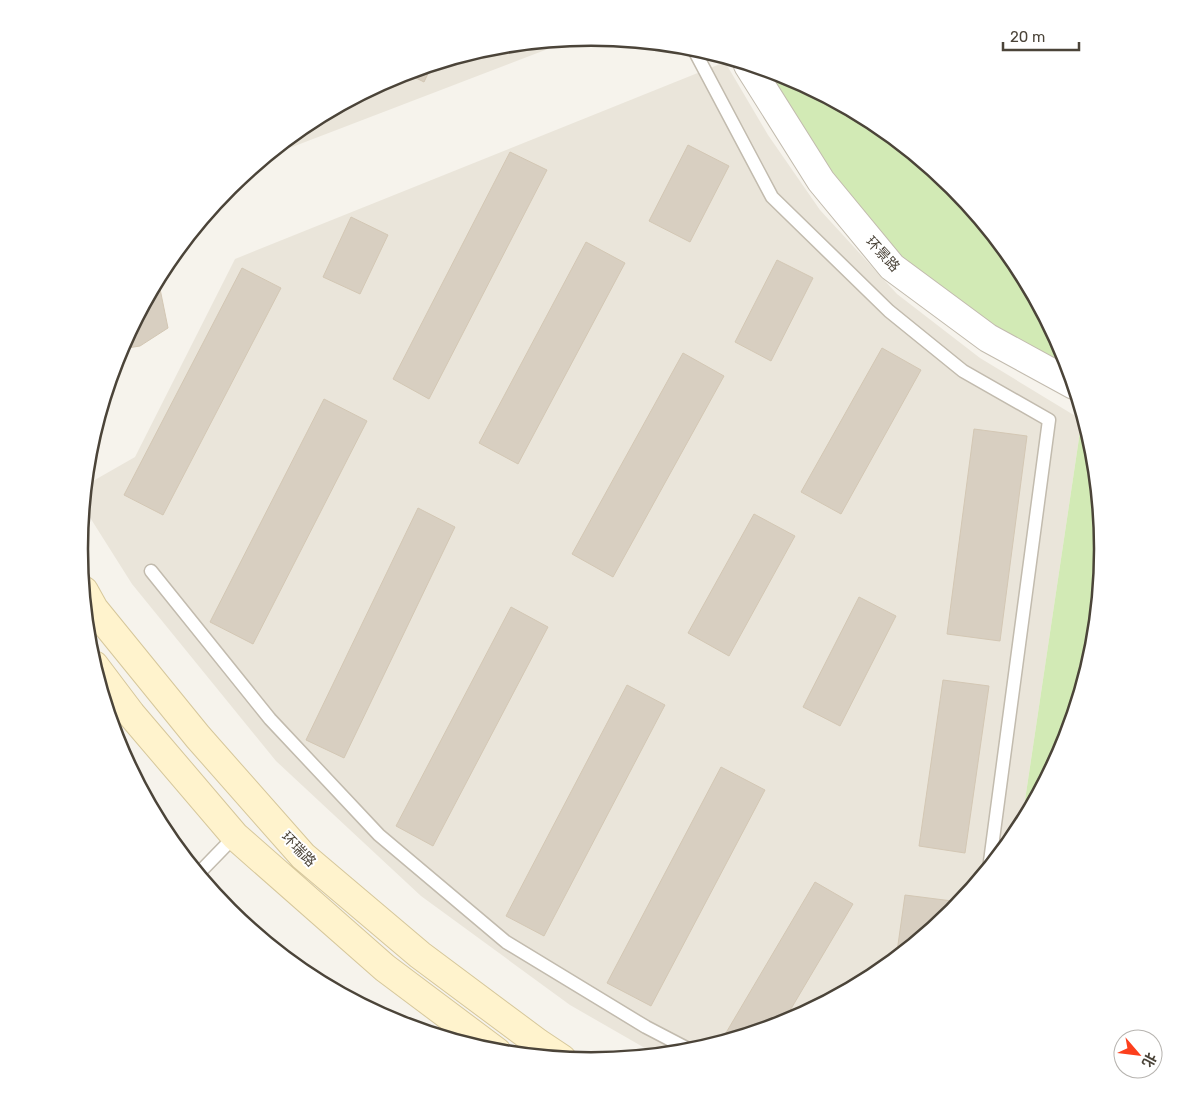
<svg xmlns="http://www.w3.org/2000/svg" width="1183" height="1099" font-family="Rubik,'Noto Sans SC',sans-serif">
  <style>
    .residential { fill: #eae5da }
    .green { fill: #d2eab5 }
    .building { fill: #d8cfc1; stroke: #d3c7b4 }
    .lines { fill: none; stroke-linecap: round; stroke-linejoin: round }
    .service-casing { stroke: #c2bbae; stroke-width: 15 }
    .tertiary-casing { stroke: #c2bbae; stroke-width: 30 }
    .secondary-casing { stroke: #d6c79b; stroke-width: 30 }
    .service { stroke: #fff; stroke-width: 12 }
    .tertiary { stroke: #fff; stroke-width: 28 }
    .secondary { stroke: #fff3cd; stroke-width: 28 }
    .labels { text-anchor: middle; stroke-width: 4; stroke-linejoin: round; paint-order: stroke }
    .street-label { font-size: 14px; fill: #4b4439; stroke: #fff }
    .rim { fill: none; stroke: #4b4439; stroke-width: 2.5 }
  </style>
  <rect width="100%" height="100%" fill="#f6f3ec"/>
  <path class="residential" d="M574 39 266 157 307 124 396 76 492 47Z
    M725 62 768 135 820 210 897 294 980 358 1077 417 1081 425 1021 827 1017 834 953 912 876 975 787 1023 691 1052 657 1055 570 1005 421 896 276 761 132 584 84 508 86 485 135 457 235 259Z"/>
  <path class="green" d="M748 65 788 77 876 124 954 188 1017 265 1065 354 1074 385 892 267Z
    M1081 425 1087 429 1094 450 1103 550 1094 650 1064 746 1021 827Z"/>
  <path class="building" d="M432 65 424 82 406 73Z
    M688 145 729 166 690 242 649 221Z
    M510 152 547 170 429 399 393 379Z
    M351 217 388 235 360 294 323 277Z
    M586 242 625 263 518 464 479 443Z
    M777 260 813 278 771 361 735 342Z
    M242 268 281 288 163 515 124 495Z
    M158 279 168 328 140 346 121 349Z
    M882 348 921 370 841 514 801 492Z
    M683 353 724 376 613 577 572 554Z
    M324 399 367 421 253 644 210 622Z
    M974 429 1027 436 1000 641 947 634Z
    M418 508 455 527 344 758 306 740Z
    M754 514 795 536 729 656 688 633Z
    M859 597 896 616 840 726 803 707Z
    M511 607 548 627 433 846 396 826Z
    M943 680 989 686 965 853 919 846Z
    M627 685 665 705 544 936 506 916Z
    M721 767 765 790 651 1006 607 983Z
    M815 882 853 904 782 1024 720 1043Z
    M905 895 960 902 953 912 896 959Z"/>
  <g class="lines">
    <g class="service-casing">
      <path id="service" d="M693 48 772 197 889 311 963 371 1049 420 989 869
        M151 571 270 719 379 835 506 942 646 1027 692 1051
        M198 874 235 836"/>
    </g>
    <g class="tertiary-casing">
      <path id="tertiary" d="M748 65 821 181 892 267 988 338 1074 385"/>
    </g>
    <g class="secondary-casing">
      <path id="secondary" d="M84 591 94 609 198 737 303 856 420 955 538 1043 562 1059
        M94 665 131 714 235 836 385 968 497 1052"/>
    </g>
    <use href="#service" class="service"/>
    <use href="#tertiary" class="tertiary"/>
    <use href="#secondary" class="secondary"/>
  </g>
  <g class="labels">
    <g class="street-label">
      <text transform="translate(883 254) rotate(47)" y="5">环景路</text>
      <text transform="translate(299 849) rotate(46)" y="5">环瑞路</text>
    </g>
  </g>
  <path d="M0 0H1183V1099H0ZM88 549a503 503 0 1 1 1006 0a503 503 0 1 1-1006 0Z" fill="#fff" fill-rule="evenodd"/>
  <path class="rim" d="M88 549a503 503 0 1 1 1006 0a503 503 0 1 1-1006 0Z"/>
  <g transform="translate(1138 1054) rotate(118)"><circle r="24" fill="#ffffff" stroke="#b7b4b0"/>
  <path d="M0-4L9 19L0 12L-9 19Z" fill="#fc3f1d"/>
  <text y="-8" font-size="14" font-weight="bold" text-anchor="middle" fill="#4b4439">北</text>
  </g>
  <path d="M1003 42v8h76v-8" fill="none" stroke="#4b4439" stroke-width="2.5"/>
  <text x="1010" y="42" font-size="15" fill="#4b4439" stroke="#ffffff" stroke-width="4" paint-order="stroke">20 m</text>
</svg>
